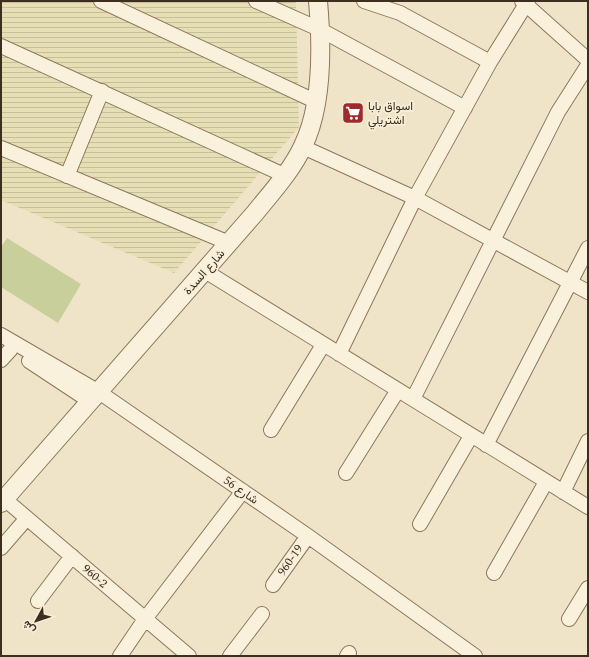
<svg xmlns="http://www.w3.org/2000/svg" width="589" height="657" font-family="Spectral,Vazirmatn,serif">
  <style>
    .farmland { fill: url(#farmland-rules) }
    .green { fill: #c9cf9b }
    .lines { fill: none; stroke-linecap: round; stroke-linejoin: round }
    .minor-casing { stroke: #8d765c; stroke-width: 16 }
    .tertiary-casing { stroke: #8d765c; stroke-width: 20 }
    .minor { stroke: #faf1dc; stroke-width: 14 }
    .tertiary { stroke: #faf1dc; stroke-width: 18 }
    .labels { text-anchor: middle; stroke-width: 3.5; stroke-linejoin: round; paint-order: stroke }
    .poi-label { font-size: 12px; fill: #3d2e20; stroke: #f7eed8; text-anchor: start }
    .street-label { font-size: 12px; fill: #3d2e20; stroke: #f7eed8 }
  </style>
  <defs>
    <pattern id="farmland-rules" width="6" height="5" patternUnits="userSpaceOnUse"><rect width="6" height="5" fill="#e6deb5"/><path d="M0 2.5h6" fill="none" stroke="#c6bf9b"/></pattern>
  </defs>
  <rect width="100%" height="100%" fill="#f0e4c8"/>
  <path class="farmland" d="M1 1H296L299 127 174 273 1 200Z"/>
  <path class="green" d="M7 238 81 284 58 323 1 287V247Z"/>
  <g class="lines">
    <g class="minor-casing">
      <path id="minor" d="M101 1 317 102
        M256 1 319 29 465 108
        M364 1 400 13 490 62
        M522 1 588 60
        M1 46 284 175
        M303 147 415 198 588 292
        M1 148 229 243
        M67 176 102 91
        M205 271 588 507
        M1 335 99 392 308 536 475 656
        M339 354 415 198 490 62 528 1
        M1 360 11 349
        M29 361 91 402
        M413 399 558 112 588 65
        M271 430 323 345
        M486 445 588 248
        M346 473 398 390
        M563 492 588 441
        M1 496 189 656
        M420 524 471 436
        M1 548 27 518
        M494 573 546 482
        M273 585 308 536
        M38 601 72 556
        M569 619 588 588
        M120 656 145 619 243 491
        M230 656 262 614
        M347 656 349 653"/>
    </g>
    <g class="tertiary-casing">
      <path id="tertiary" d="M1 503 255 213C272 192 292 170 303 146 323 105 322 46 318 1"/>
    </g>
    <use href="#minor" class="minor"/>
    <use href="#tertiary" class="tertiary"/>
  </g>
  <defs>
    <g id="supermarket-square" transform="scale(1.15)"><rect x="-9" y="-9" width="18" height="18" rx="4" fill="#9e2a2b" stroke="#f7eed8"/><path d="M-6-5.5h2.5l.6 2H6L4.5 2H-2.5L-4.4-4H-6ZM-1.5 3.2a1.3 1.3 0 1 0 .1 0ZM3 3.2a1.3 1.3 0 1 0 .1 0Z" fill="#fff"/></g>
  </defs>
  <g fill-rule="evenodd">
    <use href="#supermarket-square" x="353" y="113"/>
  </g>
  <g class="labels">
    <g class="poi-label">
      <text x="368" y="110">اسواق بابا<tspan x="368" dy="14">اشتريلي</tspan></text>
    </g>
    <g class="street-label">
      <text transform="translate(204 272) rotate(-49)" y="4">شارع السدة</text>
      <text transform="translate(241 490) rotate(35)" y="4">شارع 56</text>
      <text transform="translate(290 560) rotate(-55)" y="4">960-19</text>
      <text transform="translate(95 576) rotate(41)" y="4">960-2</text>
    </g>
  </g>
  <rect width="589" height="657" fill="none" stroke="#3d2e20" stroke-width="4"/>
  <g transform="translate(36 621) rotate(230)" stroke="#f7eed8" stroke-width="3" paint-order="stroke">
  <path d="M0-3L7 15L0 10L-7 15Z" fill="#3d2e20"/>
  <text y="-6" font-size="11" font-weight="bold" text-anchor="middle" fill="#3d2e20">ش</text>
  </g>
</svg>
